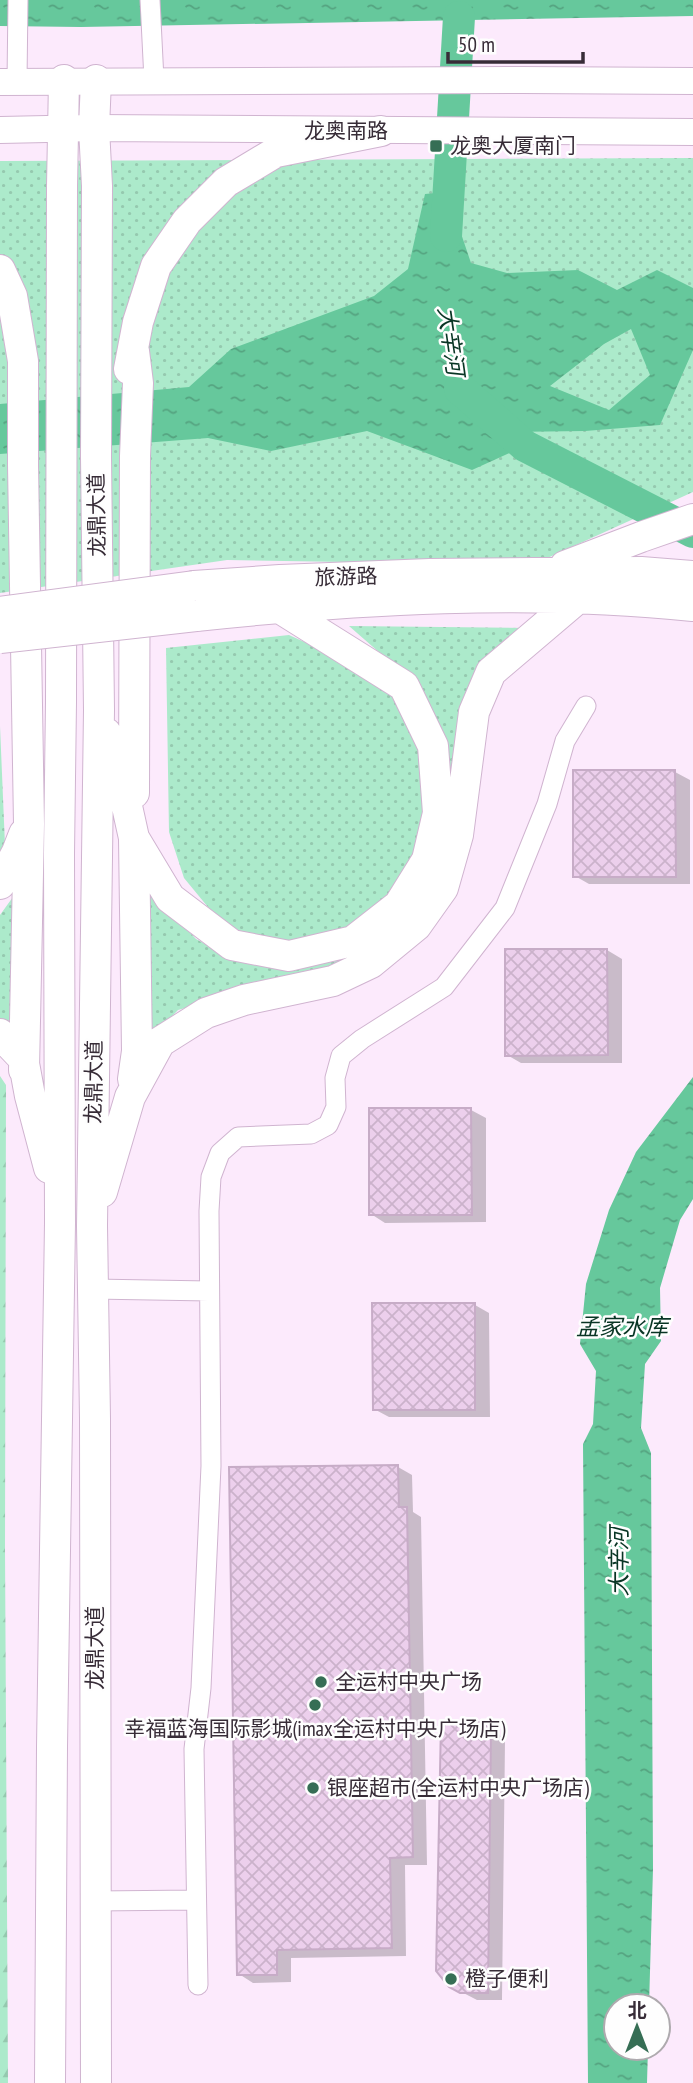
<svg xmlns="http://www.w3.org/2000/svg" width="693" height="2083" font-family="'PT Sans Narrow','Noto Sans SC',sans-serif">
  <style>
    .forest { fill: url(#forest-firs) }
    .park { fill: url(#park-dots) }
    .water { fill: url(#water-ripples); fill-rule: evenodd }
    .shadow { fill: #0003 }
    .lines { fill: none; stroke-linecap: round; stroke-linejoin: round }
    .river { stroke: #66c89c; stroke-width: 32 }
    .building { fill: url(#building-cross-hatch); stroke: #c7acc7; stroke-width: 2 }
    .minor-casing { stroke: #d0b4d0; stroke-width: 21 }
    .secondary-casing { stroke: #d0b4d0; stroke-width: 28 }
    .primary-casing { stroke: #d0b4d0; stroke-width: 32 }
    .minor { stroke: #fff; stroke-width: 19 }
    .secondary { stroke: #fff; stroke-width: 26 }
    .primary { stroke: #fff; stroke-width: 30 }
    .primary-bridge-casing { stroke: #d0b4d0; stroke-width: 32; stroke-linecap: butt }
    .primary-bridge { stroke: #fff; stroke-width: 30 }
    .poi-dot { fill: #366e55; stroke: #fefefe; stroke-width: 2.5 }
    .labels { text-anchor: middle; stroke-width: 5; stroke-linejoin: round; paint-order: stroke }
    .street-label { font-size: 21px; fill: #372c37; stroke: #fefefe }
    .poi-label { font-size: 21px; fill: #372c37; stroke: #fefefe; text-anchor: start }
    .water-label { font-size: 23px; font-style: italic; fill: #083524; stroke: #fefefe }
  </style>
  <defs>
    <pattern id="forest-firs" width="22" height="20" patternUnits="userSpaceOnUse" patternTransform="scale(1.75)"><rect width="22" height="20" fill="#aceacb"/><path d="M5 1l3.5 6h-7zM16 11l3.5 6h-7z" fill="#95c9af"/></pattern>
    <pattern id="park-dots" width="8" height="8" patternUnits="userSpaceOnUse" patternTransform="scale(1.75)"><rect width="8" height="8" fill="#aceacb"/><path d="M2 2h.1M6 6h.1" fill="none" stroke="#95c9af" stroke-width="1.8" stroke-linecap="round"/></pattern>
    <pattern id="water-ripples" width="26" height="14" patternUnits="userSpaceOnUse" patternTransform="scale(1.75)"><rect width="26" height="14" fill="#66c89c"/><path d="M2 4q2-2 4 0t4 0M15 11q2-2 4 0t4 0" fill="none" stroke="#55a380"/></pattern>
    <pattern id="building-cross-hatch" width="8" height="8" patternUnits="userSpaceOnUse" patternTransform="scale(1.75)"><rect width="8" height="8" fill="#eccfec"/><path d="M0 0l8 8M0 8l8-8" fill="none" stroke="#cbb2cb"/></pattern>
  </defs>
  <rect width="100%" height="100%" fill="#fceafc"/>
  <path class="forest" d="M0 1076 6 1085 5 1549 8 2083H0Z"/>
  <path class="park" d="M693 158V492L532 565 227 560 0 593V161Z
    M349 626 529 628 485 666 452 805 366 958 178 1010 152 1037 147 887 196 939 220 952 285 965 333 962 368 947 448 786 404 674Z
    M289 635 353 664 395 697 418 742 425 804 416 856 391 894 346 932 286 942 251 937 217 918 184 878 169 832 166 648Z
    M0 726 6 869 0 875Z
    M18 890 17 1035 0 1022V915Z"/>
  <path class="water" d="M0 0H693V16L81 27 0 26Z
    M447 192 471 263 507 273 578 270 617 290 657 270 693 288V350L660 425 585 431 508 432 525 446 472 470 367 431 271 451 208 438 0 454V404L189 387 231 349 374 296 408 269 425 194ZM631 329 650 375 609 410 550 386 604 344Z
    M693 1077V1199L680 1220 660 1288 661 1341 645 1364 641 1428 651 1453 653 1869 649 2006H616V2048H648L647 2083H588L583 1444 593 1424 596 1371 580 1344 586 1284 609 1210 636 1152Z"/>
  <path class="shadow" d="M675 772 690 780V884H589L575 876Z
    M607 950 622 959V1063H521L507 1055Z
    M471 1110 486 1118V1222L385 1223 371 1214Z
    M475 1305 489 1313 490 1417H389L374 1409Z
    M398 1467 412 1475 413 1512 421 1517 427 1865H405L406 1956 291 1958V1982L253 1983 239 1974Z
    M481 1723 497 1732 505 1741 502 2000H477L450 1986Z"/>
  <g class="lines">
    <path class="river" d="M446 236 459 17
      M460 389 525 446 693 532"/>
  </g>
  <path class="building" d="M573 770H675L676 877H573Z
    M505 949H607L608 1055 505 1056Z
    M369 1108H471L472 1215H369Z
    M372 1303H475V1410H373Z
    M398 1465 399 1507H407L413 1857 390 1858 392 1948 277 1950V1975H237L229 1467Z
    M441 1722H482L491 1731 488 1993H460L449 1987 436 1971Z"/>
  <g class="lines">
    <g class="minor-casing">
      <path id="minor" d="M150 0 154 80
        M17 82 18 0
        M93 1289 209 1291
        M95 1901 196 1900
        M198 1985 194 1749 201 1688 211 1466 209 1211 211 1177 220 1153 238 1137 311 1134 328 1125 336 1107 335 1078 341 1056 362 1039 444 987 505 908 547 804 565 741 586 706"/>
    </g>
    <g class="secondary-casing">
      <path id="secondary" d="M0 82 522 80 693 81
        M0 130 94 128 693 132"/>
    </g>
    <g class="primary-casing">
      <path id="primary" d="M0 270 12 296 23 361V465L29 824 24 1070
        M134 351 138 383 135 456 134 793
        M129 369 138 322 156 266 187 221 226 182 276 152 381 131
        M565 566 641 537 693 519
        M194 586 280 580 430 574 641 572 693 576
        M196 616C358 599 530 589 693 606
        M106 733 121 779 134 838 170 898 232 945 289 956 353 941 399 905 427 860 438 813 433 746 404 686 278 607
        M0 884 17 852 24 834
        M0 1034 23 1058 30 1096 49 1168
        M133 1079 137 1051 134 839
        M102 1192 130 1097 160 1042 206 1013 244 1000 333 981 371 963 416 926 443 888 458 835 474 712 491 672 578 598
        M50 2083 52 1747 60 1223 59 854 61 702 62 186 64 80
        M96 2083 95 1418 92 1226 99 710 96 457 97 186 94 128 96 80"/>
    </g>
    <use href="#minor" class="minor"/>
    <use href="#secondary" class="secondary"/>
    <use href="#primary" class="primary"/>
    <g class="primary-bridge-casing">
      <path id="primary-bridge" d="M0 612 194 586
        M0 638 196 616"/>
    </g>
    <use href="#primary-bridge" class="primary-bridge"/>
  </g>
  <g class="poi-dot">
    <rect x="429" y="139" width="14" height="14" rx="3.5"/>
    <circle cx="321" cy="1682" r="7"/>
    <circle cx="315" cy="1705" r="7"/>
    <circle cx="313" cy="1788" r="7"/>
    <circle cx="451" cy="1979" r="7"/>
  </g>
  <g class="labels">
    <g class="street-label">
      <text x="346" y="138">龙奥南路</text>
      <text transform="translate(97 515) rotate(-91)" y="7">龙鼎大道</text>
      <text transform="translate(346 577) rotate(-2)" y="7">旅游路</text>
      <text transform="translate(94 1082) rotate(-89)" y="7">龙鼎大道</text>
      <text transform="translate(95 1648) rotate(-90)" y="7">龙鼎大道</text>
    </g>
    <g class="poi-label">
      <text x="450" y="153">龙奥大厦南门</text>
      <text x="335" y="1689">全运村中央广场</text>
      <text x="315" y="1736" text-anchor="middle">幸福蓝海国际影城(imax全运村中央广场店)</text>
      <text x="327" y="1795">银座超市(全运村中央广场店)</text>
      <text x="465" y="1986">橙子便利</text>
    </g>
    <g class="water-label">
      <text transform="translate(451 341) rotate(82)" y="8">大辛河</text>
      <text x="622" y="1335">孟家水库</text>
      <text transform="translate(619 1562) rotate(-90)" y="8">大辛河</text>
    </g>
  </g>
  <g transform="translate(637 2027)"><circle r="33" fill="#fefefe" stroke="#aeaaae" stroke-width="2"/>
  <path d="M0-5L12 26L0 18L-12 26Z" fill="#366e55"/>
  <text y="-10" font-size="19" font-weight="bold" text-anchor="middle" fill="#372c37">北</text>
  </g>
  <path d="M448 52v10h135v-10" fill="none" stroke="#372c37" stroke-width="3.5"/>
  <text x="458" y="52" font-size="21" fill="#372c37" stroke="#fefefe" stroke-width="5" paint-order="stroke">50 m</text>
</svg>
